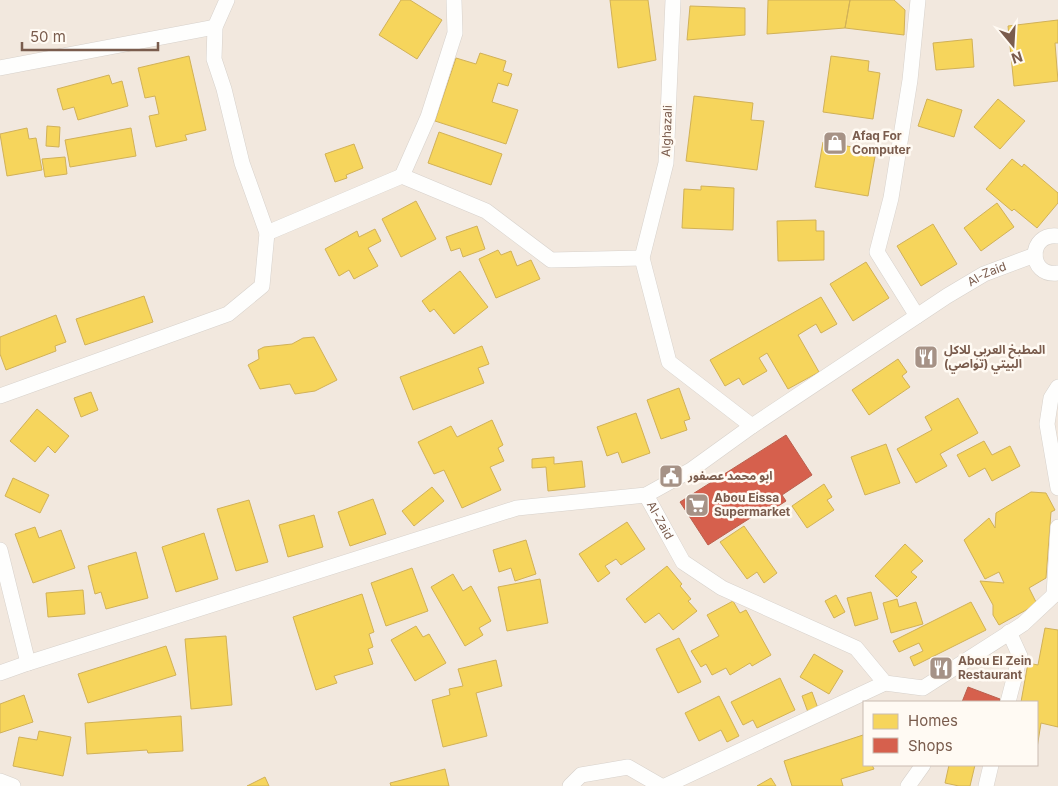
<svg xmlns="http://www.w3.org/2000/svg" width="1058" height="786" font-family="Inter,'Noto Sans Arabic',sans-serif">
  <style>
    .residential { fill: #f2e8de; fill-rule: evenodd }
    .homes { fill: #f6d55c; stroke: #d1b158 }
    .shops { fill: #d6604d; stroke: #ba5f4d }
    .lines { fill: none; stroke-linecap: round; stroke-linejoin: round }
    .street-casing { stroke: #d7d1cb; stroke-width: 16 }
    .street { stroke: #fefefd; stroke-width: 15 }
    .labels { text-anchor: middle; stroke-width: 5; stroke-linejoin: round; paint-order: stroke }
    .street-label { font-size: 12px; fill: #7a5c4d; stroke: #fffaf3 }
    .poi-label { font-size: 12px; font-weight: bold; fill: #7a5c4d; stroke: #fffaf3; text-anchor: start }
  </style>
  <rect width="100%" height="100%" fill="#f9f5f0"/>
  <path class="residential" d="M0 0H1058V786H0ZM864 702H1037V765H864Z"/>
  <path class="homes" d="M401 0H410L442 20 417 59 379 35Z
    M610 0H648L656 60 618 68Z
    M768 0H850L845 28 767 34Z
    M850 0H894L905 10 904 35 845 28Z
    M690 6 745 8V35L687 40Z
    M1058 20V43H1055L1058 81 1014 86 1008 26Z
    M972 39 974 67 936 70 933 43Z
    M480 53 506 61 503 71 512 74 508 86 498 83 492 102 518 110 506 144 435 121 456 58 476 64Z
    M189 56 206 130 185 135 187 140 156 147 149 116 159 114 155 96 145 98 138 68Z
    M831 56 869 61 868 71 880 73 873 119 823 112Z
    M109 75 112 84 122 81 128 106 78 120 74 107 63 110 57 89Z
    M694 96 753 103 751 120 764 121 757 170 686 161Z
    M927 99 962 110 954 137 918 126Z
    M998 99 1025 121 1000 149 974 127Z
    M47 126 60 127 59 147 46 146Z
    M27 128 29 139 36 138 42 170 7 176 0 134Z
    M131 128 136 156 70 167 65 140Z
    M439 132 502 154 491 185 428 163Z
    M823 142 876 151 868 196 815 187Z
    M354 144 363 168 346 175 347 178 335 182 325 154Z
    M65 157 67 174 45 177 42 159Z
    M1012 159 1022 167 1024 164 1058 193V203L1037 228 1014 209 1012 211 986 189Z
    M701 186 734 188 733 230 682 228 684 189 701 190Z
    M416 201 436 239 401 257 382 219Z
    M997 203 1014 227 981 251 964 228Z
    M816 220V231H824V260L778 261 777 221Z
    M933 224 957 264 921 286 897 246Z
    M477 226 485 249 463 257 460 248 451 251 446 237Z
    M375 229 381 241 368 248 378 266 354 279 349 270 339 276 325 249 357 231 359 237Z
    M498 250 501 255 511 251 517 266 531 260 540 279 496 298 479 259Z
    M866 262 889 298 853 321 830 284Z
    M460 271 488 307 454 334 434 309 430 312 422 301Z
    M144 296 153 322 85 345 76 319Z
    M821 297 837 324 821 333 816 324 798 335 819 372 788 389 767 353 759 358 767 371 743 385 739 378 725 386 710 360Z
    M56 315 66 342 55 346 56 351 6 370 0 354V337Z
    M314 337 337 380 315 391 295 394 290 384 260 389 248 365 259 359 258 350 264 347 292 344 303 338Z
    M482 346 489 364 478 368 484 383 413 410 400 377Z
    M898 359 907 372 902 376 910 387 869 415 852 390Z
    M679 388 690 419 684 421 687 430 661 439 647 400Z
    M91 392 98 410 81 417 74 398Z
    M958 398 978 433 940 454 947 466 916 483 897 449 932 430 925 417Z
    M37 409 69 436 55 453 48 446 35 462 10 441Z
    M636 413 650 453 622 463 618 452 607 456 597 427Z
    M492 420 503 445 498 448 504 461 490 467 501 490 462 508 444 470 434 474 418 442 451 426 457 437Z
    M984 441 992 455 1010 446 1020 466 992 481 985 468 969 477 957 455Z
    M886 444 900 483 865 495 851 457Z
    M554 457V464L582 461 585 487 548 491 546 467 532 468V459Z
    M13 478 49 495 40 513 5 496Z
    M824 484 832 497 827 500 834 510 807 528 792 506Z
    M432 487 444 501 414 526 402 511Z
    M1031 492 1046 493 1055 510 1051 512 1046 578 1029 588 1037 604 999 625 993 615V605L980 581 1004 583 999 572 985 579 964 540 989 518 995 528 996 513Z
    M373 499 386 534 350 546 338 512Z
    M249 500 268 562 236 571 217 509Z
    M314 515 323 547 288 557 279 525Z
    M627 522 645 549 621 565 616 559 605 566 610 573 598 582 579 554Z
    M744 526 777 573 764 583 757 572 747 579 720 542Z
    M35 527 39 538 61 530 75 568 33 583 15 534Z
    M204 533 218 579 176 592 162 547Z
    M526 540 536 574 515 581 511 568 499 572 493 550Z
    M905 544 923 561 911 572 917 577 897 597 875 576Z
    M136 552 148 598 106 609 101 592 95 594 88 566Z
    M667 566 682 584 680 586 691 599 688 601 697 611 673 630 659 613 645 623 626 599Z
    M412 568 428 611 386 626 371 583Z
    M453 574 463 591 471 586 491 621 479 628 483 635 465 646 431 587Z
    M540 579 548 623 507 631 498 587Z
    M83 590 85 614 48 617 46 593Z
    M871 592 878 619 855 626 847 598Z
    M362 594 374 632 369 634 373 647 368 649 373 664 334 676 337 683 316 690 293 617Z
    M836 595 845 612 834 618 825 601Z
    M897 599 899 607 916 602 923 624 891 633 883 603Z
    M733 601 740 613 746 610 771 655 752 666 750 663 730 675 726 668 712 675 706 664 701 667 691 651 719 636 707 615Z
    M971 602 986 630 914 666 910 657 923 651 919 643 899 652 893 641Z
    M416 626 423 637 429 634 446 663 415 681 391 640Z
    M1045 628 1058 630V727L1041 723 1037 748V702H1021L1028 663 1038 665Z
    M226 636 232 705 191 709 185 639Z
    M679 638 701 682 678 693 656 649Z
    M166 646 176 675 88 703 78 674Z
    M814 654 843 671 829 694 800 677Z
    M496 660 502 686 476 693 487 736 443 747 432 700 450 695 449 689 463 686 458 669Z
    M780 678 795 710 757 728 753 720 743 725 731 702Z
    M812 692 819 711 809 715 802 696Z
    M24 695 33 722 0 733V704Z
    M719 696 739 736 727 742 721 730 699 741 685 713Z
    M181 716 183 751 148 753 147 750 87 754 85 723Z
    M39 731 71 737 63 776 13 766 19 737 37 740Z
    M863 735 864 740V765H872L874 769 841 779 843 786H792L784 761Z
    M949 765H975L970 786H959L945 783Z
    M445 769 449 786H391L390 783Z
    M265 777 269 786H247Z
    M771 778 776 786H757Z"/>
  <path class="shops" d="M786 435 812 475 782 495 786 501 769 512 766 508 708 545 680 502Z
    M968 687 1000 699 999 702H962Z"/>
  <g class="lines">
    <g class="street-casing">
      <g id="street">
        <path d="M673 0 666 163 642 258 669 362 752 426"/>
        <path d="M0 68 215 27"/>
        <path d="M402 176 428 117 455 33 454 0"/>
        <path d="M267 233 402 176 486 211 551 260 642 258"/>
        <path d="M1058 236C1028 232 1027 277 1058 273"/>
        <path d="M917 316 877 252 891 198 910 80 918 0"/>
        <path d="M1058 387 1051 398 1047 424 1058 488"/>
        <path d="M0 396 228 314 262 286 267 233 242 163 224 89 214 59 215 27 227 0"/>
        <path id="s1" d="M646 495 683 562 722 588 856 648 885 683 923 688 1023 624 1054 595"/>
        <path d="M0 550 28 663"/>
        <path d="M1054 595 1058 527"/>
        <path id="s2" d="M0 673 28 663 517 508 646 495 691 470 752 426 947 296 984 274 1035 255"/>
        <path d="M1008 702 1020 656 1009 632"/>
        <path d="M0 781 13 786"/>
        <path d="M570 786 581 775 628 767 661 786"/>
        <path d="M665 786 885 683"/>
        <path d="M908 786 923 765"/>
        <path d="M986 786 991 765"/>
      </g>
    </g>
    <use href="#street" class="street"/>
  </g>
  <defs>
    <g id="shop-square" transform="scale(1.25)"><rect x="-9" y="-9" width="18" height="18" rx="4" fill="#a69286" stroke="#fffaf3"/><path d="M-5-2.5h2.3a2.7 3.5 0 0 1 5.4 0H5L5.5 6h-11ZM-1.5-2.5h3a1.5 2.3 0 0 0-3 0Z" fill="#fff"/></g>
    <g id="restaurant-square" transform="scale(1.25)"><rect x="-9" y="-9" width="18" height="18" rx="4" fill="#a69286" stroke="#fffaf3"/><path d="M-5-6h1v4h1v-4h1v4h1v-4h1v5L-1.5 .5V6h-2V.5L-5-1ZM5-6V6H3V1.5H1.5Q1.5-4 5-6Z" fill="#fff"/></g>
    <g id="civic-square" transform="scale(1.25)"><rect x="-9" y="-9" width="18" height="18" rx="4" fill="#a69286" stroke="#fffaf3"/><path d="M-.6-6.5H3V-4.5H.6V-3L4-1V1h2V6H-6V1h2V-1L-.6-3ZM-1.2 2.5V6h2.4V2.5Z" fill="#fff"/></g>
    <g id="supermarket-square" transform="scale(1.25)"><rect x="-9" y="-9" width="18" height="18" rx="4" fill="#a69286" stroke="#fffaf3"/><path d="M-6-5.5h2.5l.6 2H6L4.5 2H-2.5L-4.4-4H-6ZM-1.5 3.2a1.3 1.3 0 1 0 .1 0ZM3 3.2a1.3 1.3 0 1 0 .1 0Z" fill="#fff"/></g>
  </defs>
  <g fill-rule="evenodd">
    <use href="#shop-square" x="835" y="143"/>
    <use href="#restaurant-square" x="926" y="357"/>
    <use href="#civic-square" x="671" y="476"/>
    <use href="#supermarket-square" x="697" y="505"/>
    <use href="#restaurant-square" x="941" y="668"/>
  </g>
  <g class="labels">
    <g class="street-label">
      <text transform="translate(667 131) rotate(-88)" y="4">Alghazali</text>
      <text dy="4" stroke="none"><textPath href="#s2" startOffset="1079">Al-Zaid</textPath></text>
      <text dy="4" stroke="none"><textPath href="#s1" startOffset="29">Al-Zaid</textPath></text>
    </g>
    <g class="poi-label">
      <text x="852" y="140">Afaq For<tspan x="852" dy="14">Computer</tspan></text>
      <text x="944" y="354">المطبخ العربي للاكل<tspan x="944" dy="14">البيتي (تواصي)</tspan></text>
      <text x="688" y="480">ابو محمد عصفور</text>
      <text x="714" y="502">Abou Eissa<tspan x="714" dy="14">Supermarket</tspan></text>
      <text x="958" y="665">Abou El Zein<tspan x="958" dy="14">Restaurant</tspan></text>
    </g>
  </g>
  <rect x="863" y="701" width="175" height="65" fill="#fffaf3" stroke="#cabbb1"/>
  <rect x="873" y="714" width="25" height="15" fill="#f6d55c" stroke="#cabbb1"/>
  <text x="908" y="726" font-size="15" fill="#7a5c4d">Homes</text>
  <rect x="873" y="738" width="25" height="15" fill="#d6604d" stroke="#cabbb1"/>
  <text x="908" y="751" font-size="15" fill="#7a5c4d">Shops</text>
  <g transform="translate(1013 45) rotate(162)" stroke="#fffaf3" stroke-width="4" paint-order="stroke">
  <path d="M0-4L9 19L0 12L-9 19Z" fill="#7a5c4d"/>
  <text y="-8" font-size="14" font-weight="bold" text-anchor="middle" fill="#7a5c4d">N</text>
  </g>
  <path d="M22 42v8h136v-8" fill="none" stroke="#7a5c4d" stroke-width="2.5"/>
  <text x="30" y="42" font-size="15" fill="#7a5c4d" stroke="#fffaf3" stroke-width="4" paint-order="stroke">50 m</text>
</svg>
